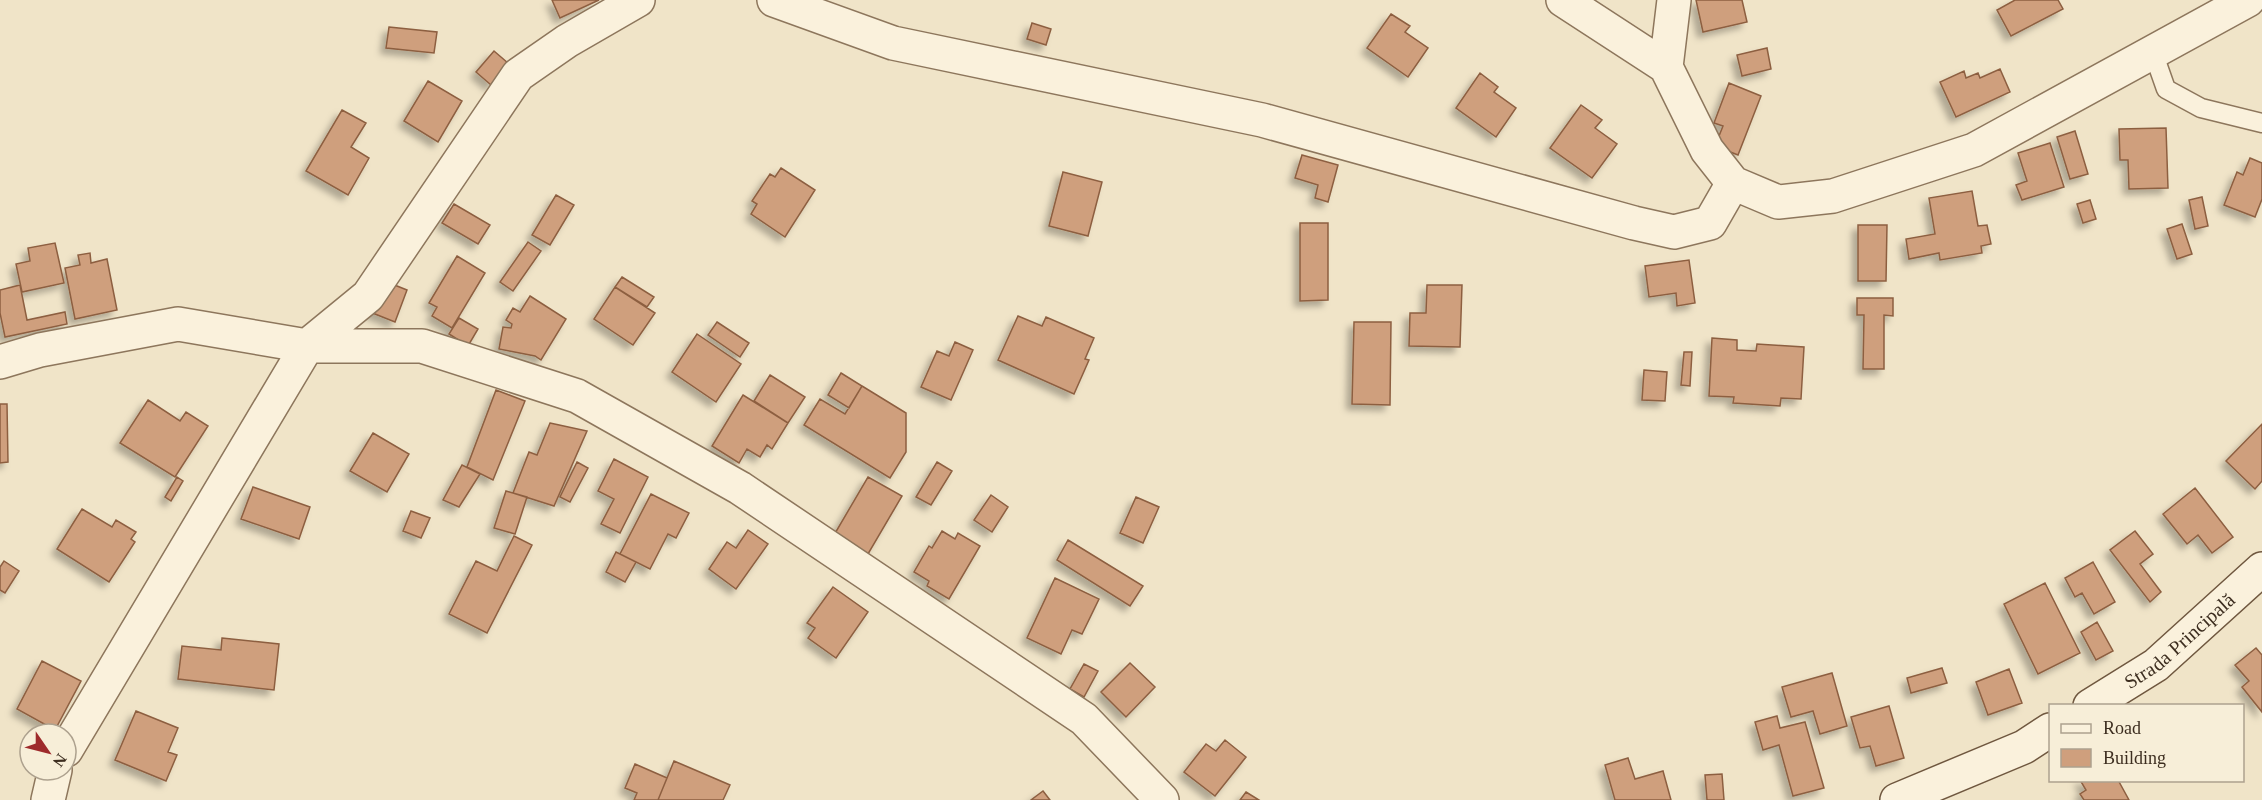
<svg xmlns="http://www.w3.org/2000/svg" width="2262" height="800" font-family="'Times New Roman',serif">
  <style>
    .building { fill: #cf9f7d; stroke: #8d5f41; stroke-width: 1.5; filter: url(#shadow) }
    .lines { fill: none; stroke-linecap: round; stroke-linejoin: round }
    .lane-casing { stroke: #8d765c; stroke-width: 21 }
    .street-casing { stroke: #8d765c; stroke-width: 36 }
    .secondary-casing { stroke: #6f573f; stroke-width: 36 }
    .lane { stroke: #faf1dc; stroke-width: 18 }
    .street { stroke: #faf1dc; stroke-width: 33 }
    .secondary { stroke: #faf1dc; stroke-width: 33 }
    .labels { text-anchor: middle; stroke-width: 6; stroke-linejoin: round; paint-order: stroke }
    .street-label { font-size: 20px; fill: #3d2e20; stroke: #f7eed8 }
  </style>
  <defs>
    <filter id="shadow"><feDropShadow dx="-5.5" dy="5.5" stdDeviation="3" flood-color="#0004"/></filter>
  </defs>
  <rect width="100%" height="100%" fill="#f0e4c8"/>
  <path class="building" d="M552 0H599L560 18Z
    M1696 0H1742L1747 22 1703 32Z
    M2015 0H2058L2063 9 2011 36 1997 10Z
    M1391 14 1410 26 1405 32 1428 48 1408 77 1367 48Z
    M1032 23 1051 29 1046 45 1027 39Z
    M389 27 437 32 434 53 386 48Z
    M1767 48 1771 69 1742 76 1737 55Z
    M494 51 508 63 491 85 476 72Z
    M2000 69 2010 92 1956 117 1940 82 1964 71 1966 78 1978 73 1980 78Z
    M1480 73 1498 87 1494 92 1516 108 1496 137 1456 108Z
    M428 81 462 101 438 142 404 121Z
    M1729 83 1761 96 1738 155 1715 146 1723 126 1714 123Z
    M1581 105 1602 120 1595 128 1617 144 1592 178 1550 148Z
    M342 110 366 123 351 147 369 158 348 195 306 171Z
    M2166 128 2168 188 2129 189 2128 160H2120L2119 129Z
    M2075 131 2088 174 2070 179 2057 137Z
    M2050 143 2064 187 2022 200 2016 185 2027 181 2018 153Z
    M1302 155 1338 165 1328 202 1315 198 1318 185 1295 178Z
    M2250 158 2262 163V199L2255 217 2224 205 2237 172 2243 175Z
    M781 168 815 190 785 237 751 214 757 204 752 201 770 174 775 177Z
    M1063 172 1102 182 1088 236 1049 226Z
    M1972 191 1978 226 1987 225 1991 244 1981 246 1982 253 1940 260 1939 253 1909 259 1906 239 1935 234 1929 198Z
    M556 195 574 205 550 245 532 235Z
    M2202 197 2208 226 2195 229 2189 200Z
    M2090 200 2096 219 2083 223 2077 204Z
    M454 204 490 225 478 244 442 223Z
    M1300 223H1328V300L1300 301Z
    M2182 224 2192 254 2177 259 2167 229Z
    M1858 225H1887L1886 281H1858Z
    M528 242 541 251 513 291 500 282Z
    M55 243 64 283 22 292 16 264 30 261 28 248Z
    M90 253 91 263 107 259 117 310 75 319 65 268 80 265 78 255Z
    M457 256 485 273 452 328 432 316 437 307 429 303Z
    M1689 260 1695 303 1677 306 1676 293 1649 297 1645 266Z
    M622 277 654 297 647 307 615 287Z
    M382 280 407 290 395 322 370 312Z
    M20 285 27 320 65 312 67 324 5 337 0 313V290Z
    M1427 285H1462L1460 347 1409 346 1410 313H1426Z
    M615 287 655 313 633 345 594 319Z
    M530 296 566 319 541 360 535 356 499 349 503 327 511 328 512 324 506 320 513 308 520 312Z
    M1857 298H1893V316L1884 315V369H1863L1864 315H1857Z
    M1018 316 1042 326 1046 317 1094 338 1085 359 1089 360 1074 394 998 360Z
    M459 318 478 329 468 346 449 334Z
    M717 322 749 343 740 357 708 335Z
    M1354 322H1391L1390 405 1352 404Z
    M697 334 741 364 716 402 672 372Z
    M1712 338 1737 340V350L1756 351 1757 344 1804 347 1801 399 1781 398 1780 406 1733 403 1734 397 1709 396Z
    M955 342 973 350 951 400 921 387 937 351 949 356Z
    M1684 352H1692L1690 386 1681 385Z
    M1644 370 1667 372 1665 401 1642 400Z
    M841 373 862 386 849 408 828 395Z
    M770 375 805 397 788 423 754 401Z
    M862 386 906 413V452L890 478 804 425 820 399 845 414Z
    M496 390 525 401 493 480 467 467Z
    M743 395 788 423 772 449 767 445 760 457 747 449 739 463 712 446Z
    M148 400 180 421 186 412 208 426 175 477 120 443Z
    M0 404H7L8 462 0 463Z
    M550 423 587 431 554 506 513 493 529 452 537 455Z
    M2262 424V481L2255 489 2226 461Z
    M373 433 409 454 387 492 350 471Z
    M614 459 648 477 620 533 601 524 614 499 598 491Z
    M577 462 588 468 570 502 560 497Z
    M937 462 952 471 931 505 916 497Z
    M462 465 480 474 459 507 443 500Z
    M177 477 183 481 171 501 165 497Z
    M868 477 902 496 868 554 834 535Z
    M253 487 310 507 299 539 241 519Z
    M2195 488 2233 537 2212 553 2198 535 2187 544 2163 514Z
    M506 491 527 497 515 534 494 528Z
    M651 494 689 513 676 538 668 534 650 569 620 554Z
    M991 495 1008 507 992 532 974 520Z
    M1136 497 1159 507 1143 543 1120 533Z
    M82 509 112 527 116 520 136 532 131 539 135 542 109 582 57 549Z
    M411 511 430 518 421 538 403 531Z
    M748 530 768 544 736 589 709 569 727 542 736 548Z
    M942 531 955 539 958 533 980 546 949 599 927 586 929 581 914 572 929 546 932 548Z
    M2135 531 2153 554 2140 564 2161 592 2150 602 2110 550Z
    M514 536 532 545 487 633 449 614 476 561 497 571Z
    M1068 540 1143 586 1130 606 1057 560Z
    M616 552 636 562 625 582 606 572Z
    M4 561 19 571 5 593 0 590V567Z
    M2093 562 2115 602 2094 614 2082 593 2075 597 2065 578Z
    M1055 578 1099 599 1082 634 1072 630 1061 654 1027 638Z
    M2045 583 2080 653 2038 674 2004 604Z
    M833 587 868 612 836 658 808 638 815 628 807 623Z
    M2097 622 2113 651 2096 660 2081 632Z
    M222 638 279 644 274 690 178 679 182 646 221 650Z
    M2256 648 2262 655V712L2242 687 2249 681 2235 665Z
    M42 661 81 681 55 730 17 709Z
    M1130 663 1155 687 1126 717 1101 692Z
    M1084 664 1098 671 1084 697 1070 689Z
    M1942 668 1947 683 1911 693 1907 678Z
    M2009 669 2022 703 1988 715 1976 682Z
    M1832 673 1847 726 1820 734 1813 711 1791 717 1782 687Z
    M1889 706 1904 758 1876 766 1870 746 1860 748 1851 717Z
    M136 711 178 728 168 752 177 755 166 781 115 760Z
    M1777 716 1780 728 1805 722 1824 788 1793 796 1779 745 1763 750 1755 722Z
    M1225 740 1246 757 1215 796 1184 772 1206 744 1216 751Z
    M1628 758 1635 779 1663 771 1671 800H1615L1605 765Z
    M674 761 730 785 723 800H658Z
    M635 764 667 778 658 800H634L637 793 625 788Z
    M1722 774 1724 800H1707L1705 775Z
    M2080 780H2118L2129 800H2084L2080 794 2086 790Z
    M1043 791 1050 800H1031Z
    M1246 792 1259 800H1240Z"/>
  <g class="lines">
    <g class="lane-casing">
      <path id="lane" d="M2153 52 2166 89 2201 108 2262 123"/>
    </g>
    <g class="street-casing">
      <path id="street" d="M774 0 893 43 1262 120 1634 223 1674 232 1710 223 1733 183
        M1563 0 1666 67 1707 150 1733 183 1778 202 1833 196 1974 150 2248 0
        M1666 67 1674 0
        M0 362 40 350 178 324 307 346H422L577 396 740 488 1084 719 1162 800
        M66 750 307 346 368 296 518 75 567 41 638 0
        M48 800 55 770"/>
    </g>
    <g class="secondary-casing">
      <g id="secondary">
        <path id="s1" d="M2090 706 2156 665 2262 569"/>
        <path d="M1897 800 2024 747 2050 730"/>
      </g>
    </g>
    <use href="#lane" class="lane"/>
    <use href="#street" class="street"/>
    <use href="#secondary" class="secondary"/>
  </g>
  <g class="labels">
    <g class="street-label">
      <text dy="7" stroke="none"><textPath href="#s1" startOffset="111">Strada Principală</textPath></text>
    </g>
  </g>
  <rect x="2049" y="704" width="195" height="78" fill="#f7eed8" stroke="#ada18e" stroke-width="1.5"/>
  <rect x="2061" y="724" width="30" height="9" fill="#faf1dc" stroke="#ada18e" stroke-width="1.5"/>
  <text x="2103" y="734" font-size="18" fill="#3d2e20">Road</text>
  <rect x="2061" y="749" width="30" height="18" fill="#cf9f7d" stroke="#ada18e" stroke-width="1.5"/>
  <text x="2103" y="764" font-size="18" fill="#3d2e20">Building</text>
  <g transform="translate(48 752) rotate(125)"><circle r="28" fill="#f7eed8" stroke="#ada18e" stroke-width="1.5"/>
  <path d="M0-4.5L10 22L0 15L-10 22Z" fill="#9e2a2b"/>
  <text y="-9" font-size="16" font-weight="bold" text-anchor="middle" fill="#3d2e20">N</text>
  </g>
</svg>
